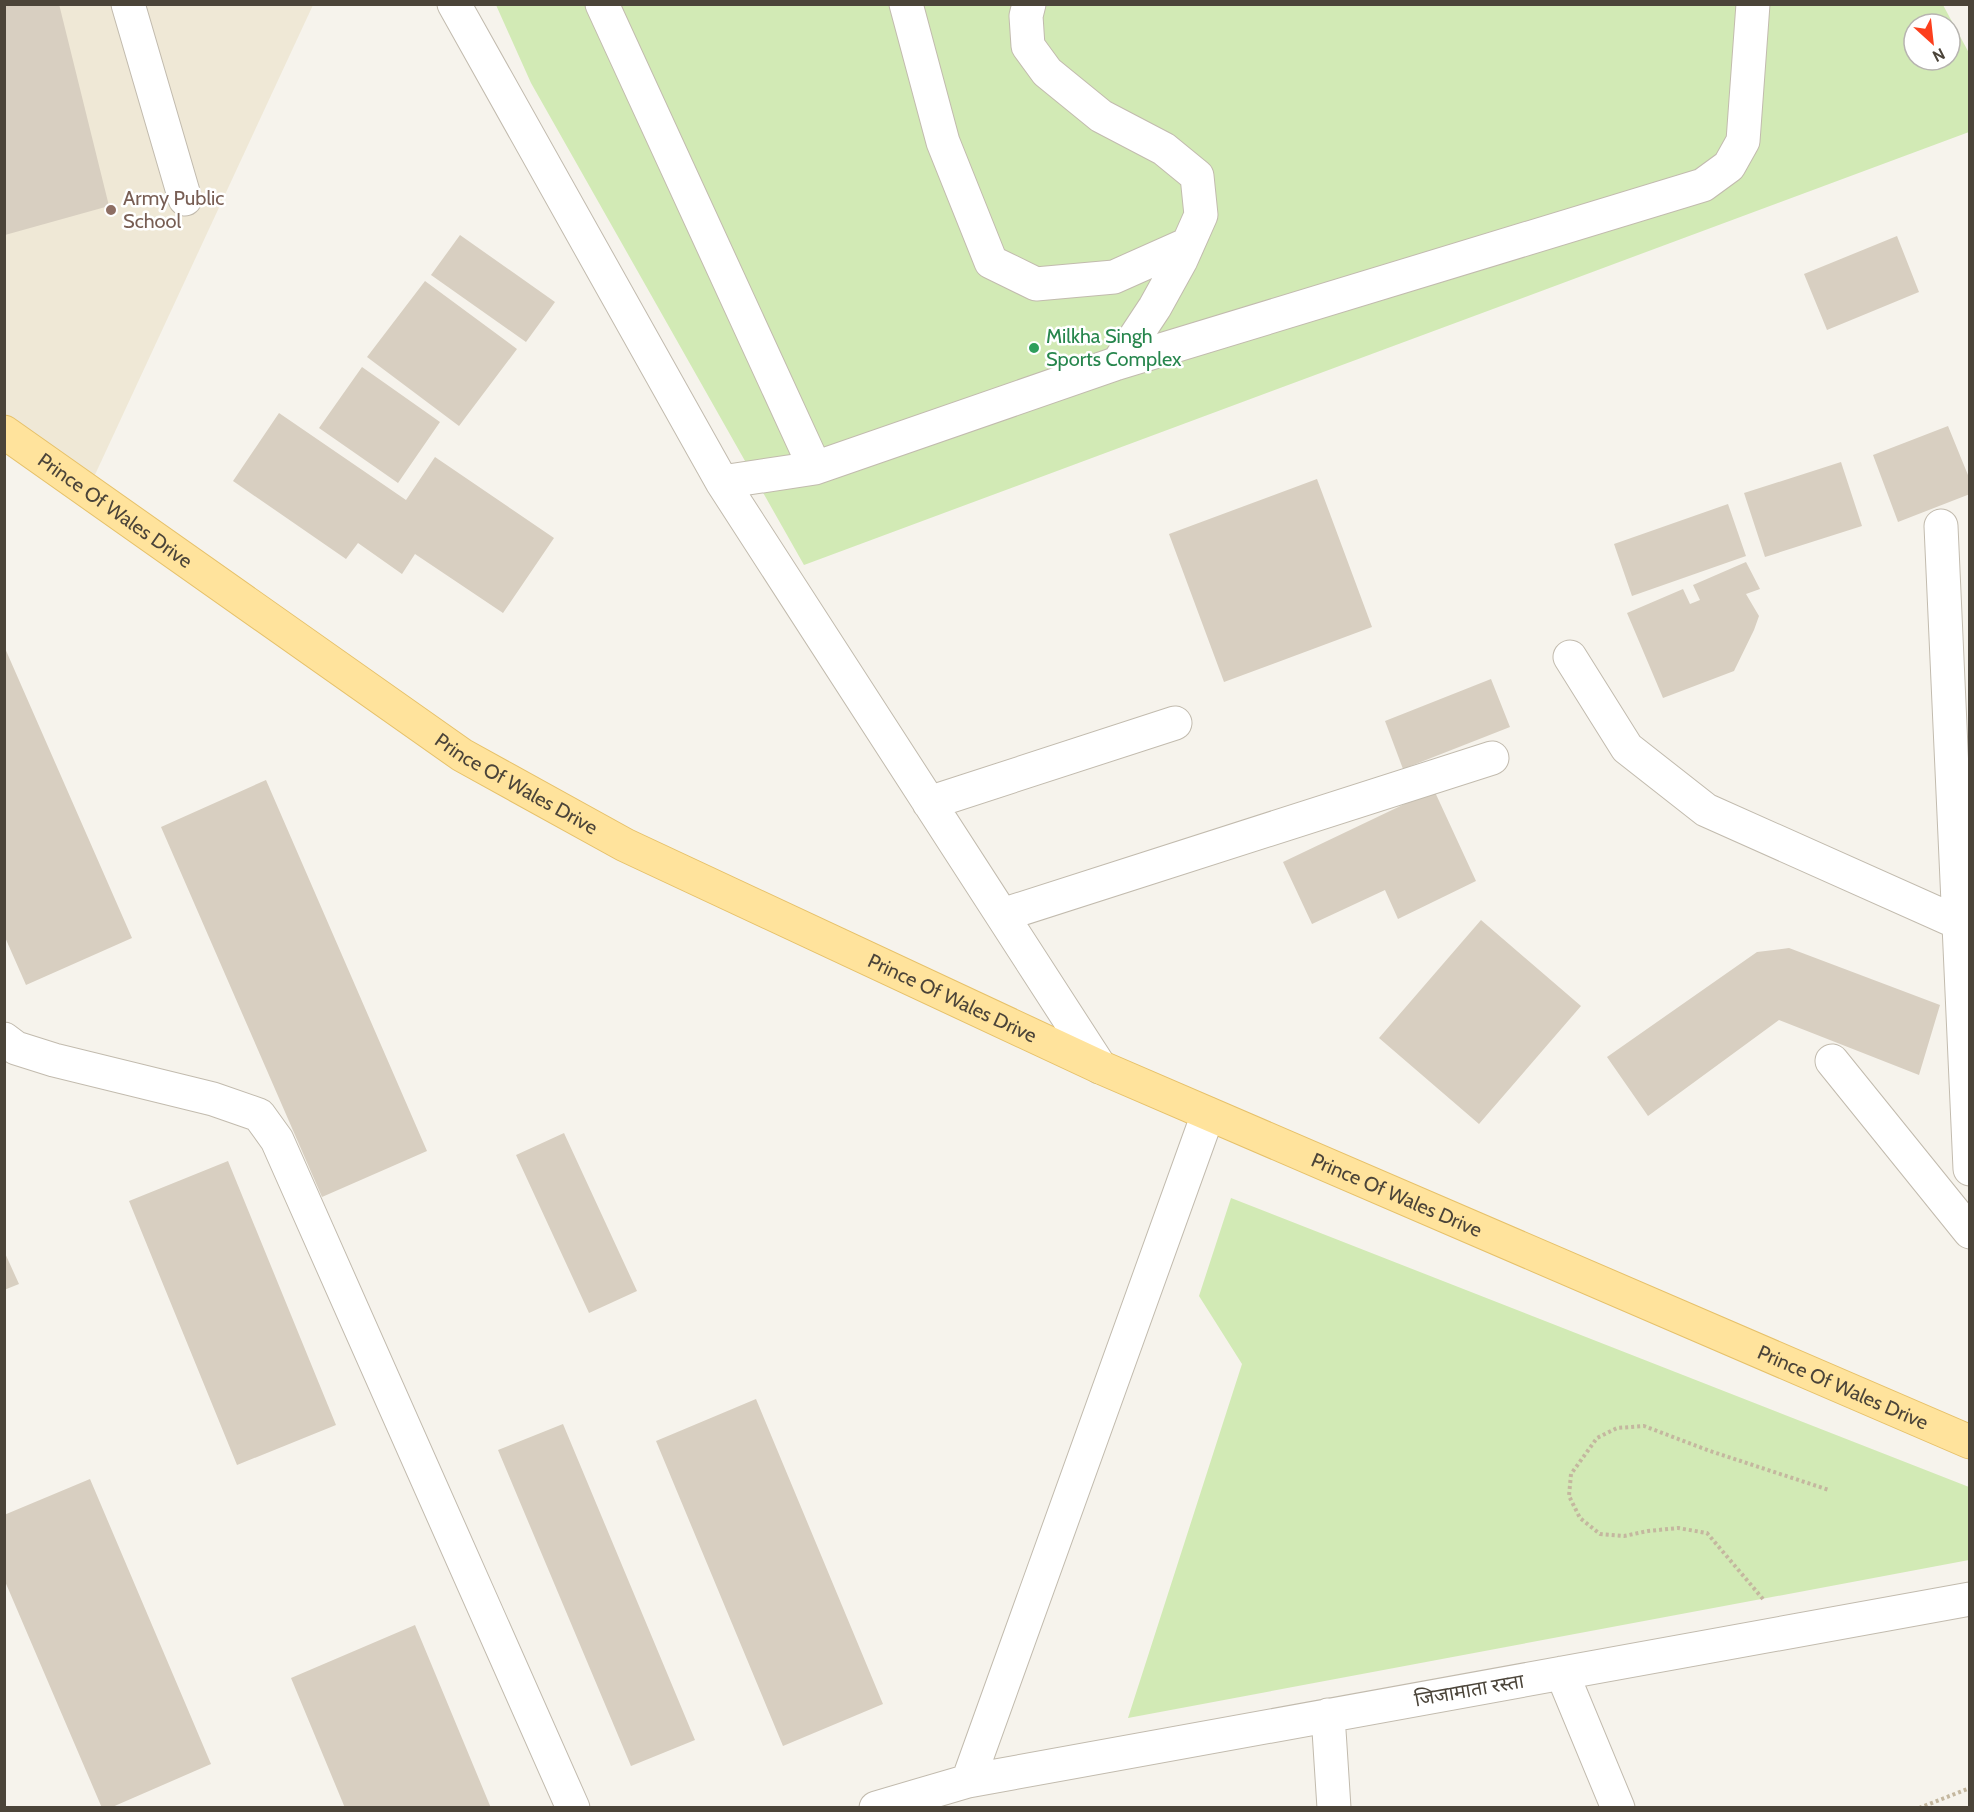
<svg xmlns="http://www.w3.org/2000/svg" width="1974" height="1812" font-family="Cabin,'Noto Sans Devanagari',sans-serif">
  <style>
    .education { fill: #efe8d6 }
    .green { fill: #d2eab5; fill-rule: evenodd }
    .building { fill: #d8cfc1 }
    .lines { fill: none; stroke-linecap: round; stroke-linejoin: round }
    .minor-casing { stroke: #c2bbae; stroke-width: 35 }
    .major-casing { stroke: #e6c16a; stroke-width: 35 }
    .path { stroke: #c4b79f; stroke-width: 4; stroke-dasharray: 3 3; stroke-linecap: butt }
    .minor { stroke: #fff; stroke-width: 33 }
    .major { stroke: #ffe39c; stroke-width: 33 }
    .education-dot { fill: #8d6e63; stroke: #fff; stroke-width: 2 }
    .leisure-dot { fill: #2e9e5b; stroke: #fff; stroke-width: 2 }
    .labels { text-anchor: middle; stroke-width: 5; stroke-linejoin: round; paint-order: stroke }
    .education-label { font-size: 20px; fill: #785e54; stroke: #fff; text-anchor: start }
    .leisure-label { font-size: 20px; fill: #27864d; stroke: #fff; text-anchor: start }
    .street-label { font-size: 20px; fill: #4b4439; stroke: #fff }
  </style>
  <rect width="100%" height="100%" fill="#f6f3ec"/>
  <path class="education" d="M5 5H313L93 479 5 415Z"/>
  <path class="green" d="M496 5H1943L1969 53V132L804 565 531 83ZM1914 24H1950V60H1914Z
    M1231 1198 1969 1487V1560L1128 1718 1242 1364 1199 1296Z"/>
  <path class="building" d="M4 4H59L109 206 5 235Z
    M460 235 555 302 526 342 431 275Z
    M1897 236 1919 292 1827 330 1804 274Z
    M425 281 517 349 459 426 367 357Z
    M362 367 440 422 398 483 319 428Z
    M279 413 406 500 435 457 554 538 503 613 415 554 402 574 358 543 346 559 233 481Z
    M1948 426 1970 480V494L1898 522 1873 455Z
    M1841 462 1862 526 1765 557 1744 493Z
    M1317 479 1372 627 1224 682 1169 534Z
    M1728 504 1746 556 1632 596 1614 544Z
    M1746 562 1760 589 1746 594 1759 616 1754 630 1734 671 1663 698 1627 613 1683 589 1690 604 1700 600 1693 585Z
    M4 646 132 938 26 985 4 935Z
    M1491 679 1510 727 1403 769 1385 721Z
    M266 780 427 1151 322 1197 161 827Z
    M1434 790 1476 881 1398 919 1385 890 1312 924 1283 862Z
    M1481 920 1581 1006 1479 1124 1379 1038Z
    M1789 948 1940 1005 1919 1075 1779 1020 1648 1116 1607 1057 1757 952Z
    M564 1133 637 1291 589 1313 516 1155Z
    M228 1161 336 1425 237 1465 129 1201Z
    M4 1251 19 1284 4 1290Z
    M756 1399 883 1704 783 1746 656 1441Z
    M563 1424 695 1740 631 1766 498 1450Z
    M90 1479 211 1764 110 1808H102L4 1579V1515Z
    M415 1625 491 1808H345L291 1678Z"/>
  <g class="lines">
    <g class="minor-casing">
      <path id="minor" d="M128 4 185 199
        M454 4 722 482 1100 1067
        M602 4 815 468
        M906 4 943 142 991 262 1036 284 1114 277 1188 244
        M1029 4 1026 16 1028 46 1047 72 1101 116 1164 149 1197 176 1201 215 1181 260 1155 307 1118 363
        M722 482 815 468 1118 363 1703 185 1729 166 1743 141 1753 4
        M1941 526 1970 1169
        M1570 657 1627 748 1706 810 1959 923
        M929 803 1175 723
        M1002 915 1492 758
        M4 1039 16 1048 54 1060 213 1099 259 1115 277 1140 573 1808
        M1832 1061 1970 1232
        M1562 1673 1618 1808
        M1328 1715 1334 1808
        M968 1781 1208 1114
        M876 1808 968 1781 1970 1599"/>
    </g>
    <g class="major-casing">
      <g id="major">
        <path id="s1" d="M4 432 462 755 625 845 1100 1067 1970 1442"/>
      </g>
    </g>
    <path class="path" d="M1763 1599 1707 1533 1678 1528 1648 1531 1624 1536 1600 1534 1580 1518 1569 1496 1571 1474 1597 1438 1617 1428 1644 1426 1710 1451 1829 1490
      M1919 1808 1970 1788"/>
    <use href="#minor" class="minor"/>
    <use href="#major" class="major"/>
  </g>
  <circle class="education-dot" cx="111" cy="210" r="6"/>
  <circle class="leisure-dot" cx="1034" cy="348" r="6"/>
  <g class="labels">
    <g class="education-label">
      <text x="123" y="205">Army Public<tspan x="123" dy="23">School</tspan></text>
    </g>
    <g class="leisure-label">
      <text x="1046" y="343">Milkha Singh<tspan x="1046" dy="23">Sports Complex</tspan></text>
    </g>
    <g class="street-label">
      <text dy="7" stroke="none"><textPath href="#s1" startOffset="136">Prince Of Wales Drive</textPath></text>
      <text dy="7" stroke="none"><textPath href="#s1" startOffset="622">Prince Of Wales Drive</textPath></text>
      <text dy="7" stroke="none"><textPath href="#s1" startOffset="1108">Prince Of Wales Drive</textPath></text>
      <text dy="7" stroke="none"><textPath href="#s1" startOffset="1594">Prince Of Wales Drive</textPath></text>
      <text dy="7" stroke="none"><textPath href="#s1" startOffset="2080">Prince Of Wales Drive</textPath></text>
      <text transform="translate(1469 1690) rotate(-10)" y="7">जिजामाता रस्ता</text>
    </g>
  </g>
  <rect width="1974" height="1812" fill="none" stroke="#4b4439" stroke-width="12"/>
  <g transform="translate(1932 42) rotate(153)"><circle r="28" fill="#ffffff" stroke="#b7b4b0" stroke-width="1.5"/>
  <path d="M0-4.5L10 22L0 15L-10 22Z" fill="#fc3f1d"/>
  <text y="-9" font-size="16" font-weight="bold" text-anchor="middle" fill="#4b4439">N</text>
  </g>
</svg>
